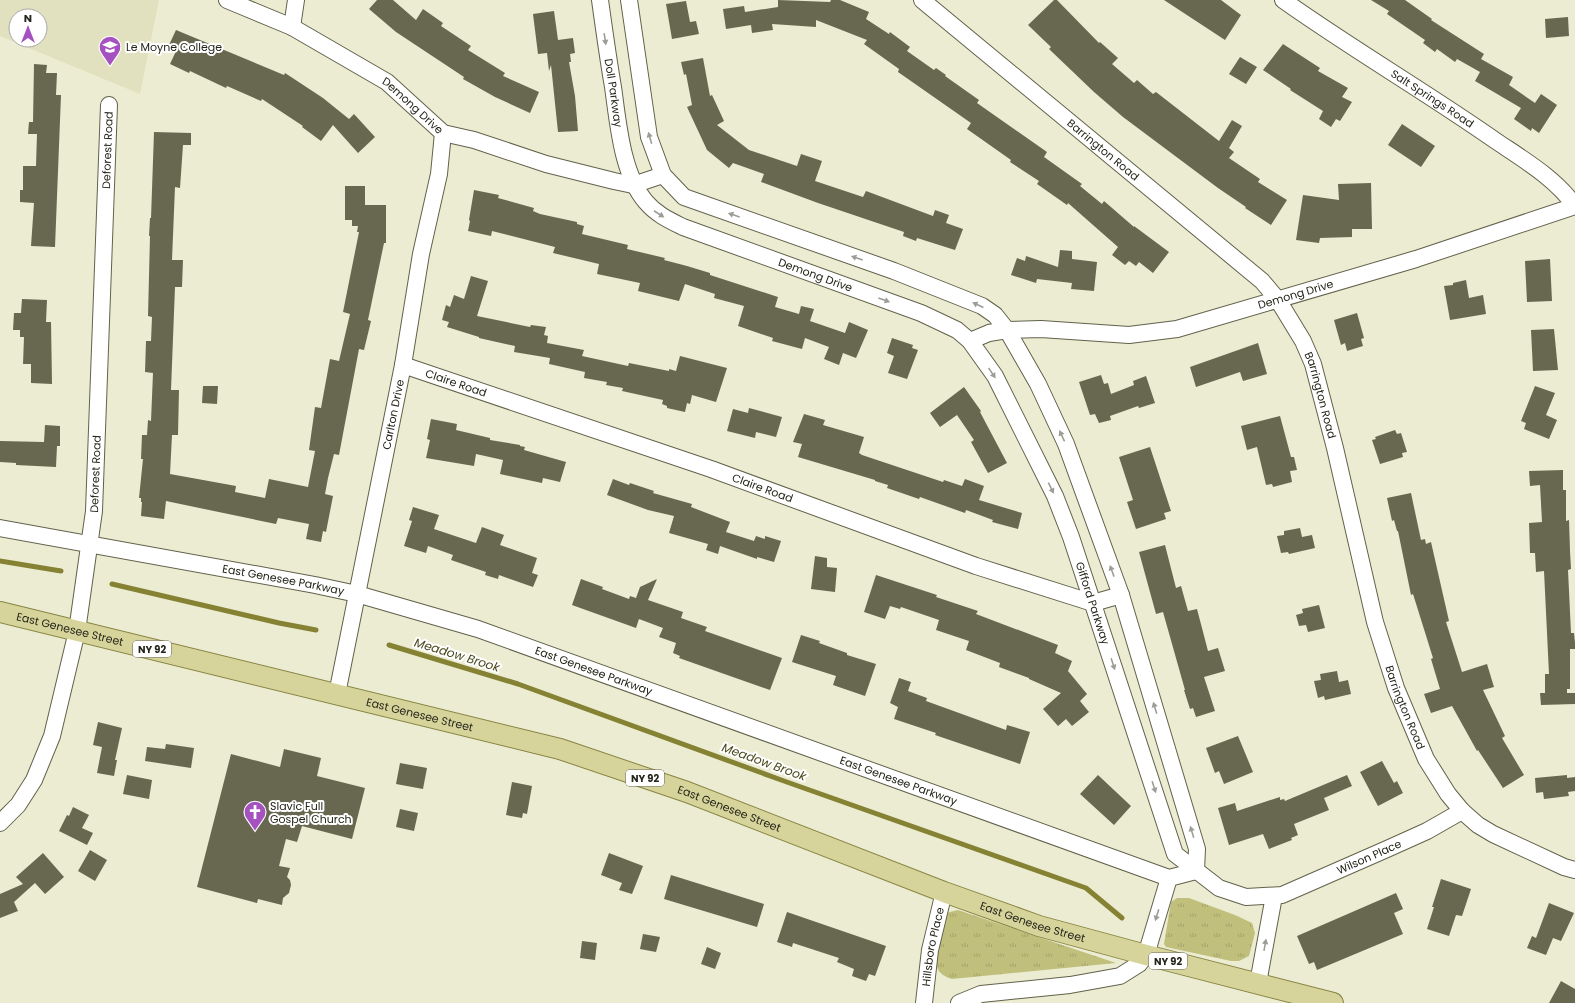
<svg xmlns="http://www.w3.org/2000/svg" width="1575" height="1003" font-family="Poppins,sans-serif">
  <style>
    .built { fill: #e1e1bf; fill-rule: evenodd }
    .grass { fill: url(#grass-tufts) }
    .lines { fill: none; stroke-linecap: round; stroke-linejoin: round }
    .stream { stroke: #858234; stroke-width: 5 }
    .building { fill: #686851 }
    .minor-casing { stroke: #62614b; stroke-width: 18 }
    .major-casing { stroke: #878543; stroke-width: 22 }
    .minor { stroke: #fff; stroke-width: 16 }
    .major { stroke: #d7d49b; stroke-width: 20 }
    .oneway { fill: #9d9d98 }
    .labels { text-anchor: middle; stroke-width: 4; stroke-linejoin: round; paint-order: stroke }
    .shield { fill: #fff; stroke: #66665f; stroke-width: 1 }
    .shield-label { font-size: 10px; font-weight: bold; fill: #25251b }
    .poi-label { font-size: 11px; fill: #25251b; stroke: #fff; text-anchor: start }
    .street-label { font-size: 11px; fill: #25251b; stroke: #fff }
    .water-label { font-size: 12px; font-style: italic; fill: #49481c; stroke: #fff }
  </style>
  <defs>
    <pattern id="grass-tufts" width="24" height="20" patternUnits="userSpaceOnUse"><rect width="24" height="20" fill="#c0bf7b"/><path d="M3 7l-1-3M5 7V3M7 7l1-3M15 17l-1-3M17 17v-4M19 17l1-3" fill="none" stroke="#a5a46a"/></pattern>
  </defs>
  <rect width="100%" height="100%" fill="#ececd2"/>
  <path class="built" d="M0 0H159L140 94 0 36ZM16 16H40V40H16Z"/>
  <path class="grass" d="M1177 898H1189L1235 915 1252 923 1255 933 1249 956 1239 961H1231L1166 947 1164 944 1171 902Z
    M958 910 1116 963 952 979C949 978 946 977 943 975 926 963 941 929 946 913Z"/>
  <g class="lines">
    <path class="stream" d="M0 561 61 571
      M112 584 279 623 316 630
      M389 645 518 684 784 781 1086 888 1122 918"/>
  </g>
  <path class="building" d="M377 0H393L416 20 423 9 443 23 441 26 471 46 468 50 505 73 503 76 539 92 530 113 495 97 463 79 464 77 396 32 369 9Z
    M778 0 830 2 831 0H840L869 12 866 19 889 34 890 32 910 47 907 51 934 70 936 68 946 75 945 76 979 100 977 103 1047 152 1044 157 1082 184 1080 186 1102 204 1104 201 1134 227V226L1169 252 1153 273 1139 262 1136 266 1129 261 1125 265 1112 255 1118 247 1068 203 1067 205 1037 184 1039 181 1010 162 1011 160 967 129 971 123 898 72 899 69 864 44 867 40 816 20V27L772 24 773 30 752 33 751 25 726 29 723 9 744 6 745 12 778 7Z
    M1054 0H1057L1099 43 1100 42 1118 58 1112 64 1134 83 1137 80 1153 94 1156 92 1219 141 1232 120 1242 126 1229 148 1234 152 1229 158 1260 179 1258 182 1287 200 1271 225 1245 208 1246 207 1218 188 1123 117 1094 92 1049 49 1051 47 1028 25Z
    M1164 0H1221L1241 15 1225 40Z
    M1371 0H1405L1432 19 1431 20 1484 54 1481 59 1513 77 1509 85 1535 103 1541 94 1557 105 1539 133 1532 128 1531 131 1514 119 1521 108 1475 81 1480 72 1457 59 1455 62 1437 49 1435 52 1423 43 1425 40 1387 14 1389 11Z
    M686 1 690 22 696 21 699 34 672 39 666 4Z
    M554 11 558 40 573 38 575 53 570 54 571 62H569L575 96 578 131 558 132 551 65 549 71 547 53 538 54 533 14Z
    M1568 17 1569 36 1546 38 1545 19Z
    M176 30 284 75 285 73 323 98 349 119 354 114 375 137 358 153 333 125 321 141 302 127 303 126 262 99 261 101 227 86 226 88 190 71 189 73 170 64 177 49 169 45Z
    M1283 44 1320 68 1318 71 1348 88 1342 97 1352 102 1340 121 1336 119 1331 127 1319 119 1323 111 1290 90 1291 89 1263 70Z
    M1240 57 1257 67 1246 84 1229 74Z
    M703 58 710 96 712 95 724 121 717 125 749 150 797 166 801 154 822 161 815 181 863 197 866 191 933 216 935 210 949 215 946 223 963 229 955 250 917 238 916 241 903 236 904 232 818 203 761 182 764 174 733 163 729 168 707 150 687 107 692 105 686 74 684 75 681 62Z
    M34 64 47 65 46 73H57L56 95H61L55 247 31 246 34 203 20 202V190H23V166H36L37 134H28L29 122H33Z
    M1402 124 1435 146 1421 167 1388 145Z
    M154 132 191 133V145H183L180 188 175 187 172 260H183L182 287H175L171 390H179L178 435H172L170 474 236 486 235 492 265 498 269 479 308 487 315 451 309 450 315 407 321 408 330 359 339 361 350 314 343 312 359 232H357L358 226H352V220H345V186H365V205H386V243H384L368 320 371 321 364 350 359 349 339 455 334 454 328 478 325 494 333 496 326 532 323 531 321 542 306 539 309 524 278 518 276 524 166 501 164 519 141 516 142 502H141V498H139L143 459H141L142 435H147L148 420 151 421 153 373 145 372 146 341H151L152 317 148 316 150 236H149L150 218H151Z
    M1371 183 1372 229H1352V237L1320 238 1319 243 1296 240 1303 195 1339 200 1338 184Z
    M474 190 499 195 498 198 534 208 533 211 540 214 577 222V224L584 226 582 234 628 245 627 249 665 258 664 260 687 266 710 273V275L778 297 775 307 799 314 801 306 814 309 810 321 845 333 849 322 868 330 856 358 843 353 839 365 824 359 829 347 805 338 802 349 772 341 773 338 738 326 744 306 714 298 715 294 685 284 679 301 638 291 640 283 597 274 599 264 553 253 555 247 492 231 491 236 468 231 470 221 469 220Z
    M1060 250 1072 251V259L1097 262 1094 291 1071 289 1072 283 1037 279 1036 283 1011 275 1017 258 1025 261 1026 256 1058 267Z
    M1550 259 1552 301 1527 302 1525 261Z
    M471 276 488 281 477 316 530 327 531 325 546 327 544 335 548 336 547 343 584 350 582 356 628 366 629 363 669 371V369L676 371 680 356 727 368 716 402 692 395 690 404 687 403 685 412 667 408V406L662 404 663 400 622 391 623 388 606 385 607 382 584 378 585 372 549 364 550 358 514 352 515 346 479 338V337L447 327 449 322 442 320 446 305 450 307 454 295 464 299Z
    M1466 280 1469 298 1483 295 1486 314 1450 320 1444 286 1453 285V283Z
    M22 299 47 300 46 322H51L52 384 31 383V364H23L24 337H20V330H13L14 313H21Z
    M1357 313 1364 338 1361 339 1363 346 1347 351 1345 343 1341 345 1334 320Z
    M1554 329 1558 370 1533 371 1531 330Z
    M892 338 913 345 912 348 918 350 907 379 888 373 894 356 887 353Z
    M1258 343 1267 374 1243 381 1240 372 1196 387 1190 367Z
    M1101 375 1104 384 1108 383 1111 394 1134 385 1133 381 1146 376 1155 403 1139 408 1138 406 1110 416 1111 420 1099 423 1095 414 1090 415 1079 382Z
    M203 386H218L217 404 202 403Z
    M1535 386 1555 393 1546 415 1557 420 1549 439 1524 429 1526 423 1521 421Z
    M964 387 981 411 980 412 1007 463 988 473 971 442 974 440 957 415 940 427 930 413Z
    M749 408 782 417 776 437 756 432 755 438 727 431 733 409 748 413Z
    M804 414 825 420 823 425 864 437 859 453 862 455 943 482 944 480 962 486 965 479 984 486 979 500 1022 513 1018 529 992 522 993 520 966 510 965 513 920 497 919 499 887 488 888 485 875 481V480L798 457 802 444 793 442Z
    M1280 416 1291 457H1294L1297 470 1290 471 1292 482 1273 487 1272 484 1266 485 1257 447 1247 450 1241 426Z
    M431 419 457 424 456 430 490 438V440L520 445V446L525 447 524 450 566 462 560 482 543 478 542 483 500 474 503 460 476 454 474 466 426 458 430 440 427 439Z
    M45 425 60 426V446H57L56 467 16 465V463L0 462V441L44 442Z
    M1395 430 1397 434 1401 433 1407 452 1402 453 1403 457 1380 464 1372 440 1376 439 1375 437Z
    M1150 447 1171 511 1164 513 1166 519 1136 529 1127 502 1133 500 1119 457Z
    M1563 470V490H1566V521L1569 520 1570 551 1571 569 1568 570 1571 633H1574L1575 643V649H1570V689H1567V693H1575V704L1541 705 1540 693H1545V674H1549L1544 571 1536 572 1535 553H1530L1529 523 1542 522 1540 485 1530 486 1529 471Z
    M613 479 629 485 630 483 654 491 653 493 692 504 691 507 730 522 726 532 754 541 756 536 765 539V536L781 541 774 562 757 557V559L720 546 718 554 706 550 708 544 669 533 674 516 648 510 607 495Z
    M1411 493 1421 540 1425 539 1426 544 1431 542 1449 621 1446 622 1462 672 1487 664 1494 687 1483 690 1505 736 1502 738 1524 775 1503 788 1478 750 1477 751 1452 706 1431 713 1424 694 1440 689 1431 659 1433 658 1413 594 1411 595 1398 531H1397L1394 520 1392 521 1387 498Z
    M413 507 439 515 434 529 476 543 482 527 504 535 500 545 537 558 532 573 538 575 533 587 499 575 498 579 485 575 486 572 451 560 453 555 428 546 426 553 404 546 412 521 409 520Z
    M1300 528 1302 537 1312 535 1315 548 1289 554 1288 552 1281 553 1277 536 1284 535V531Z
    M1165 545 1176 588 1181 586 1188 611 1197 609 1208 651 1218 648 1225 671 1204 677 1215 711 1196 717 1193 708 1190 709 1184 690H1185L1163 612 1156 614 1139 552Z
    M815 556 827 558V567L837 568 835 592 811 589Z
    M876 575 937 595 936 597 978 611 976 614 1058 645 1055 653 1072 661 1068 671 1087 694 1080 701 1089 712 1072 726 1066 719 1058 726 1043 709 1061 693 1029 679V678L999 667 1000 663 966 650 969 641 936 630 939 620 901 607 900 609 890 606 885 619 864 612Z
    M581 579 603 587 602 589 629 599 630 596 636 598 640 587 657 579 648 600 683 612 681 618 707 627 705 631 782 658 770 690 679 658 680 656 673 653 676 643 659 637 663 628 639 619 636 628 572 605Z
    M1319 605 1325 628 1308 632 1306 625 1299 626 1296 615 1303 613 1302 609Z
    M801 635 820 641 819 643 847 653V655L876 664 865 696 833 685 836 676 792 662Z
    M1337 671 1339 682 1348 680 1351 694 1325 700 1324 696 1318 698 1314 681 1321 680 1320 674Z
    M899 678 911 682 908 691 927 698 926 701 1006 730 1007 725 1030 732 1020 764 935 735 936 733 894 719 898 707 890 703Z
    M98 722 122 728 115 760H117L114 776 97 773 102 747 93 745Z
    M1238 736 1253 772 1224 784 1219 771 1215 773 1206 748Z
    M166 744 194 748 191 768 145 761 147 747 165 749Z
    M284 749 321 758 317 776 365 788 352 839 302 826 297 842 286 839 279 866 290 868 287 877 290 880 291 885 289 893 283 898 282 905 258 899 257 903 197 887 231 754 280 767Z
    M1382 761 1394 783 1397 781 1403 793 1378 806 1360 772Z
    M400 763 427 768 423 789 396 784Z
    M127 775 152 780 149 799 123 794Z
    M1098 775 1131 806 1114 825 1080 794Z
    M1347 775 1352 786 1324 798 1329 810 1294 824 1298 835 1291 838 1292 840 1269 849 1263 834 1229 845 1218 808 1235 803 1237 811 1280 797V800L1284 799 1285 801Z
    M1567 775V778L1575 777V791L1568 792 1569 796 1544 799 1543 792 1536 793 1535 778Z
    M512 782 532 786 527 814 523 813 522 818 506 815Z
    M73 807 89 815 82 828 93 833 87 845 59 831 67 815 69 816Z
    M400 809 418 813 414 831 396 827Z
    M90 850 107 860 95 881 78 871Z
    M43 853 64 877 45 894 35 883 14 902 18 911 0 918V894L23 884 16 877Z
    M609 853 643 866 632 894 619 890 622 883 601 875Z
    M671 875 764 904 757 927 664 899Z
    M1441 879 1471 889 1462 916 1456 915 1449 936 1427 929 1434 907H1432Z
    M1396 893 1403 909 1394 913 1403 934 1317 970 1314 962 1309 964 1297 936Z
    M1549 903 1574 913 1561 941 1553 938 1546 955 1527 948 1532 936 1536 938Z
    M787 912 886 946 875 976 869 974 866 981 852 976 854 969 837 962 839 958 793 943 792 947 777 942Z
    M643 934 660 937 656 952 640 949Z
    M582 941 597 943 595 960 580 958Z
    M707 947 721 953 715 969 701 964Z
    M1561 981 1575 989V1003H1549Z"/>
  <g class="lines">
    <g class="minor-casing">
      <g id="minor">
        <path id="s1" d="M227 0 292 27 387 82 443 133 474 140 546 164 614 181 633 185 663 175"/>
        <path id="s2" d="M600 0C604 29 608 58 613 87 618 122 622 175 646 202 656 214 669 220 683 227L921 313 957 330 970 341 995 376 1055 496 1071 537 1175 854 1219 888 1246 897 1282 895 1387 849 1427 831 1462 811"/>
        <path d="M629 0 649 137 663 175 684 197 894 271 982 306 995 315 1007 330 1038 384 1066 444 1121 595 1197 849 1196 871"/>
        <path id="s3" d="M922 0 1262 281 1278 300 1303 341 1313 364 1335 448 1375 622 1396 688 1426 759 1448 794 1462 811 1478 825 1493 834 1564 867 1575 870"/>
        <path id="s4" d="M1283 0C1352 49 1426 92 1496 141 1524 160 1555 178 1575 206"/>
        <path d="M292 27 296 0"/>
        <path id="s5" d="M970 341 989 333 1007 330 1041 329 1129 335 1177 329 1416 259 1575 206"/>
        <path id="s6" d="M403 365 711 469 976 566 1093 603 1121 595"/>
        <path id="s7" d="M0 528 315 585 357 594 478 629 1169 878 1196 871"/>
        <path id="s8" d="M337 694 403 365 421 254 439 174 443 133"/>
        <path id="s9" d="M0 823 18 805 34 780 52 736 77 631 94 511 109 105"/>
        <path d="M1258 983 1274 896"/>
        <path id="s10" d="M924 1003 930 950 944 892"/>
        <path d="M959 1003 981 994 1070 985 1120 976 1139 964 1146 955 1169 878"/>
      </g>
    </g>
    <g class="major-casing">
      <g id="major">
        <path id="s11" d="M0 612 560 749 687 792 944 892 1039 926 1146 955 1333 1003"/>
      </g>
    </g>
    <use href="#minor" class="minor"/>
    <use href="#major" class="major"/>
  </g>
  <defs><path id="oneway-solid" d="M-6-.8H1V-3.2L6.5 0L1 3.2V.8H-6Z"/></defs>
  <g class="oneway">
    <use href="#oneway-solid" transform="translate(605 39) rotate(81)"/>
    <use href="#oneway-solid" transform="translate(650 138) rotate(-106)"/>
    <use href="#oneway-solid" transform="translate(659 214) rotate(33)"/>
    <use href="#oneway-solid" transform="translate(734 215) rotate(-161)"/>
    <use href="#oneway-solid" transform="translate(857 258) rotate(-161)"/>
    <use href="#oneway-solid" transform="translate(884 300) rotate(20)"/>
    <use href="#oneway-solid" transform="translate(978 305) rotate(-155)"/>
    <use href="#oneway-solid" transform="translate(992 373) rotate(56)"/>
    <use href="#oneway-solid" transform="translate(1062 436) rotate(-115)"/>
    <use href="#oneway-solid" transform="translate(1051 488) rotate(64)"/>
    <use href="#oneway-solid" transform="translate(1112 571) rotate(-110)"/>
    <use href="#oneway-solid" transform="translate(1113 664) rotate(72)"/>
    <use href="#oneway-solid" transform="translate(1155 708) rotate(-107)"/>
    <use href="#oneway-solid" transform="translate(1154 787) rotate(72)"/>
    <use href="#oneway-solid" transform="translate(1192 832) rotate(-107)"/>
    <use href="#oneway-solid" transform="translate(1157 915) rotate(107)"/>
    <use href="#oneway-solid" transform="translate(1265 945) rotate(-80)"/>
  </g>
  <defs>
    <g id="university-pin" transform="scale(1.15)"><path d="M0 17L-7.5 6A9.5 9.5 0 1 1 7.5 6Z" fill="#a551c0" stroke="#fff"/><path d="M0-5L7-2L0 1L-7-2ZM-4 1L0 2.5L4 1V4Q0 6-4 4Z" fill="#fff"/></g>
    <g id="church-pin" transform="scale(1.15)"><path d="M0 17L-7.5 6A9.5 9.5 0 1 1 7.5 6Z" fill="#a551c0" stroke="#fff"/><path d="M-1.2-6h2.4v3.5h3.3v2.4h-3.3V6h-2.4V-.1h-3.3v-2.4h3.3Z" fill="#fff"/></g>
  </defs>
  <g fill-rule="evenodd">
    <use href="#university-pin" x="110" y="47"/>
    <use href="#church-pin" x="255" y="812"/>
  </g>
  <g class="labels">
    <g class="shield">
      <rect x="133" y="641" width="38" height="16" rx="3"/>
      <rect x="626" y="770" width="38" height="16" rx="3"/>
      <rect x="1149" y="953" width="38" height="16" rx="3"/>
    </g>
    <g class="shield-label">
      <text x="152" y="653">NY 92</text>
      <text x="645" y="782">NY 92</text>
      <text x="1168" y="965">NY 92</text>
    </g>
    <g class="poi-label">
      <text x="126" y="51">Le Moyne College</text>
      <text x="270" y="810">Slavic Full<tspan x="270" dy="13">Gospel Church</tspan></text>
    </g>
    <g class="street-label">
      <text dy="4" stroke="none"><textPath href="#s2" startOffset="94">Doll Parkway</textPath></text>
      <text dy="4" stroke="none"><textPath href="#s4" startOffset="179">Salt Springs Road</textPath></text>
      <text dy="4" stroke="none"><textPath href="#s1" startOffset="215">Demong Drive</textPath></text>
      <text dy="4" stroke="none"><textPath href="#s9" startOffset="693">Deforest Road</textPath></text>
      <text dy="4" stroke="none"><textPath href="#s3" startOffset="235">Barrington Road</textPath></text>
      <text dy="4" stroke="none"><textPath href="#s2" startOffset="395">Demong Drive</textPath></text>
      <text dy="4" stroke="none"><textPath href="#s5" startOffset="333">Demong Drive</textPath></text>
      <text dy="4" stroke="none"><textPath href="#s6" startOffset="56">Claire Road</textPath></text>
      <text dy="4" stroke="none"><textPath href="#s3" startOffset="571">Barrington Road</textPath></text>
      <text dy="4" stroke="none"><textPath href="#s8" startOffset="285">Carlton Drive</textPath></text>
      <text dy="4" stroke="none"><textPath href="#s9" startOffset="369">Deforest Road</textPath></text>
      <text dy="4" stroke="none"><textPath href="#s6" startOffset="380">Claire Road</textPath></text>
      <text dy="4" stroke="none"><textPath href="#s7" startOffset="288">East Genesee Parkway</textPath></text>
      <text dy="4" stroke="none"><textPath href="#s2" startOffset="855">Gifford Parkway</textPath></text>
      <text dy="4" stroke="none"><textPath href="#s11" startOffset="72">East Genesee Street</textPath></text>
      <text dy="4" stroke="none"><textPath href="#s7" startOffset="612">East Genesee Parkway</textPath></text>
      <text dy="4" stroke="none"><textPath href="#s3" startOffset="895">Barrington Road</textPath></text>
      <text dy="4" stroke="none"><textPath href="#s11" startOffset="432">East Genesee Street</textPath></text>
      <text dy="4" stroke="none"><textPath href="#s7" startOffset="936">East Genesee Parkway</textPath></text>
      <text dy="4" stroke="none"><textPath href="#s11" startOffset="756">East Genesee Street</textPath></text>
      <text dy="4" stroke="none"><textPath href="#s2" startOffset="1334">Wilson Place</textPath></text>
      <text dy="4" stroke="none"><textPath href="#s11" startOffset="1080">East Genesee Street</textPath></text>
      <text dy="4" stroke="none"><textPath href="#s10" startOffset="57">Hillsboro Place</textPath></text>
    </g>
    <g class="water-label">
      <text transform="translate(457 655) rotate(17)" y="4">Meadow Brook</text>
      <text transform="translate(764 762) rotate(20)" y="4">Meadow Brook</text>
    </g>
  </g>
  <g transform="translate(28 28)"><circle r="19" fill="#ffffff" stroke="#a8a8a4"/>
  <path d="M0-3L7 15L0 10L-7 15Z" fill="#a551c0"/>
  <text y="-6" font-size="11" font-weight="bold" text-anchor="middle" fill="#25251b">N</text>
  </g>
</svg>
